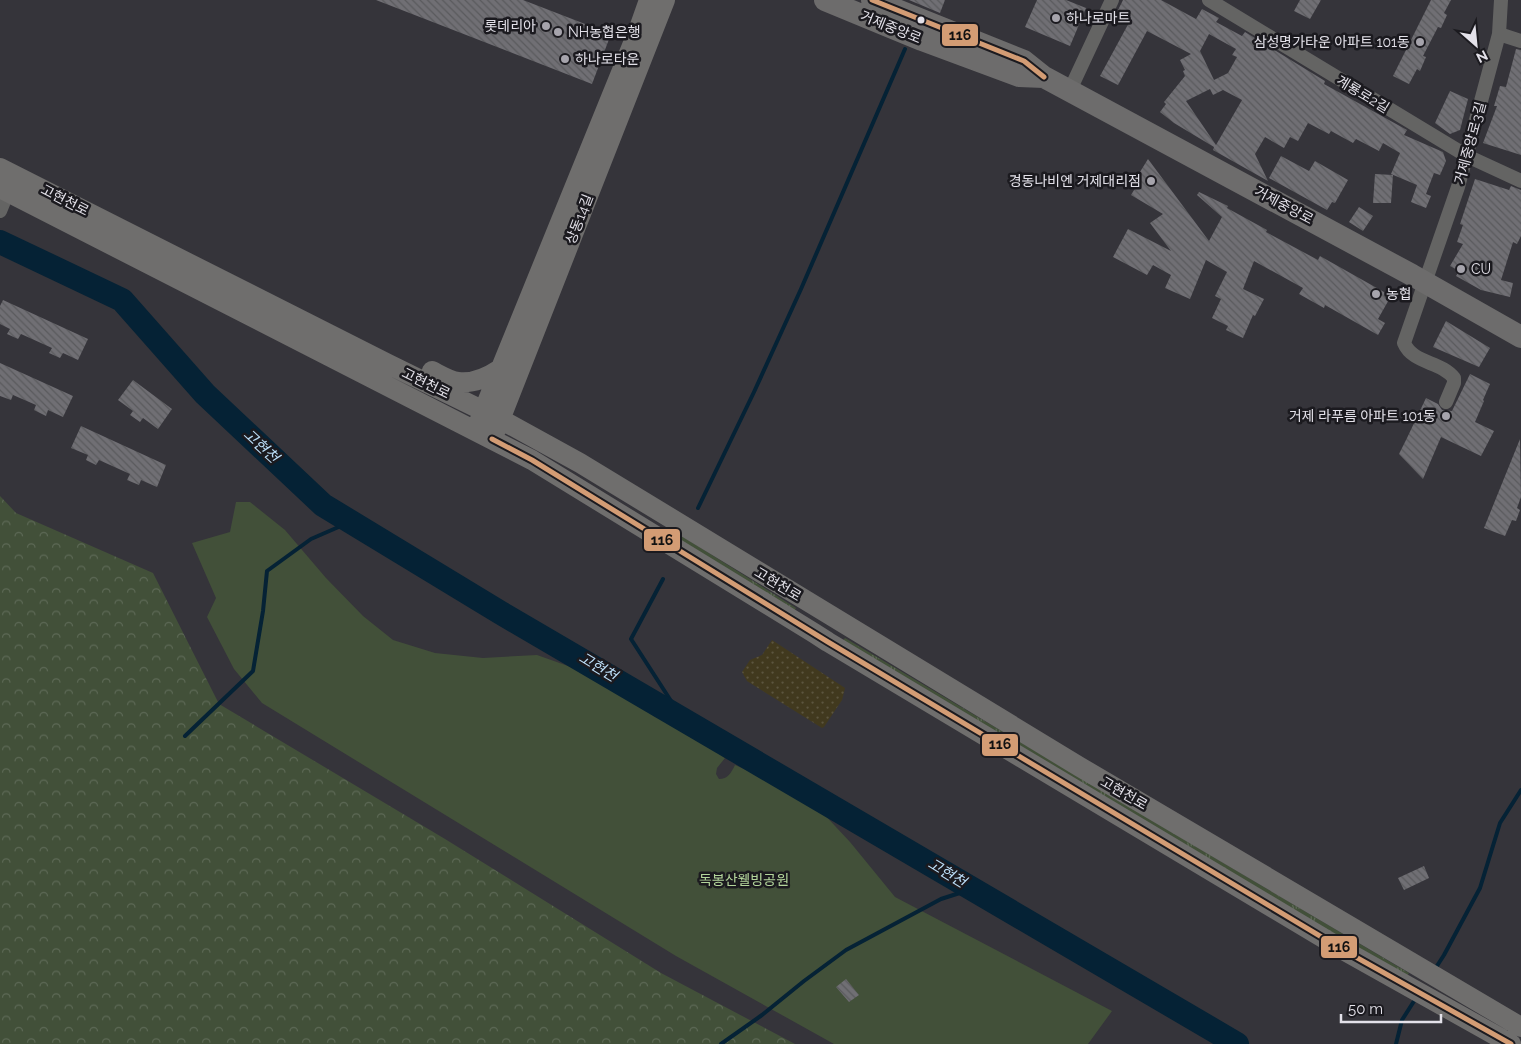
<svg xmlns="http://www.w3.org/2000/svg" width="1521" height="1044" font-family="Raleway,'Noto Sans KR',sans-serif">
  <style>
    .grass { fill: url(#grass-tufts) }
    .forest { fill: url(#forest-crowns) }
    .sand { fill: url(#sand-dots) }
    .park { fill: #425039 }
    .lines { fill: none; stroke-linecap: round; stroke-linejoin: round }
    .stream { stroke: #052235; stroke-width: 4 }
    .river { stroke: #052235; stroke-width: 24 }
    .building { fill: url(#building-back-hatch); fill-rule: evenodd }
    .street { stroke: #646463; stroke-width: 14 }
    .secondary { stroke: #6f6e6d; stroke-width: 20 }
    .primary { stroke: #6d6c6c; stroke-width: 22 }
    .bus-1-casing { stroke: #1b1a1f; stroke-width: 9 }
    .bus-1 { stroke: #d39c74; stroke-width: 5 }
    .poi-dot { fill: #a6a4ac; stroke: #1b1a1f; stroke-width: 2 }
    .bus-dot { fill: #e3e1e9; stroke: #1b1a1f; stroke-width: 2 }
    .labels { text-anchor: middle; stroke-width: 5; stroke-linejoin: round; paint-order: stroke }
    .poi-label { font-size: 14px; fill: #e3e1e9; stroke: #1b1a1f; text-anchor: start }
    .street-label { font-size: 14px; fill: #e3e1e9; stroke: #1b1a1f }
    .park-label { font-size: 14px; fill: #b3d59b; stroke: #1b1a1f }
    .water-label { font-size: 15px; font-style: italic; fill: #bbdef8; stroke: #1b1a1f }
    .line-badge { stroke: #1b1a1f; stroke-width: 2 }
    .pale-badge-label { font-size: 14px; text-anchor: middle; font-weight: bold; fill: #111 }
  </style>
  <defs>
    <pattern id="grass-tufts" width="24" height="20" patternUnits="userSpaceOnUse" patternTransform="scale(1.25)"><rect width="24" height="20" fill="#425039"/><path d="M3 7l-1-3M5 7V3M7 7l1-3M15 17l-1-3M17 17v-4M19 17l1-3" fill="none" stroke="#5d6956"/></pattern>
    <pattern id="forest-crowns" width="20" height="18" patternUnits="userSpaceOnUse" patternTransform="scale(1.25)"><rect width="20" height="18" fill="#425039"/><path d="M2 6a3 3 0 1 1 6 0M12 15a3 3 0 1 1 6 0" fill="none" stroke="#5d6956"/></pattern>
    <pattern id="sand-dots" width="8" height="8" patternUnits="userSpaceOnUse" patternTransform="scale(1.25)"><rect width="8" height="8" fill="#41391e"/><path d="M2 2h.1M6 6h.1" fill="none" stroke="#5c553f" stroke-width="1.8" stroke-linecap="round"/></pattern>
    <pattern id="building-back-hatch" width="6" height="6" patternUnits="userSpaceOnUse" patternTransform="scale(1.25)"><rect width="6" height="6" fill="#706f74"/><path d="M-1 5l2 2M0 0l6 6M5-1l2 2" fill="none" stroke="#5a5a5d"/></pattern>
  </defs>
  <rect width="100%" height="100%" fill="#35343a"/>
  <path class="grass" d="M677 533 796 608 793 613 674 539Z
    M845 638 1409 973 1406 978 841 643Z"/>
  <path class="forest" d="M0 496 16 513 153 573 219 704 445 839 661 973 795 1044H0Z"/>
  <path class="sand" d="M772 640 845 688 842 700 824 727 822 728 747 681 742 672 750 660 762 655Z"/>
  <path class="park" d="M236 502H250L285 530 326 578 363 616 393 640 435 653 483 658 537 655 582 671 622 693 655 717 674 721 725 758 717 768 716 774 719 779C728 779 731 773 735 765L785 787 821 811 850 842 895 897 1112 1011 1088 1044H834L676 956 262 703 234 669 207 617 216 598 192 543 230 532Z"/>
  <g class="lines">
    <path class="stream" d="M698 508 754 392 801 289 905 49
      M663 579 631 639 682 718
      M185 736 253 671 263 611 267 571 311 539 350 522
      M1435 969 1444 955 1480 888 1500 823 1521 790
      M721 1044 762 1015 804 981 846 950 941 899 972 889
      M1396 1044 1402 1020 1416 998"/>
    <path class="river" d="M0 242 122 300 205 394 323 505 501 613 1237 1044"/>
  </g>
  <path class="building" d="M376 0H523L611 34 592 84Z
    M909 0H945L940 13Z
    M1037 0H1066L1086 8 1070 46 1025 27Z
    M1123 0H1161L1196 19 1202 9 1219 18 1216 22 1242 36 1245 32 1325 81 1324 84 1407 130 1404 135 1443 152 1446 161 1440 175 1434 173 1426 194 1431 196 1426 208 1411 202 1417 185 1391 174 1400 153 1383 143 1379 151 1356 139 1353 143 1331 131 1329 134 1308 123 1298 141 1290 137 1284 148 1265 137 1255 154 1268 181 1213 150 1214 147 1174 123 1160 112 1166 104 1164 102 1185 76 1183 71 1185 70 1180 60 1191 54 1147 31 1118 85 1100 76 1131 19 1117 12ZM1209 34 1236 49 1232 55 1237 57 1228 73 1214 80 1200 51ZM1210 89 1213 95 1223 90 1242 100 1216 145 1186 101Z
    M1300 0H1321L1310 19 1294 11Z
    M1431 0H1451L1444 13 1447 15 1441 28 1438 27 1423 56 1426 57 1420 71 1417 69 1409 84 1393 76Z
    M1516 49 1521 50V155L1483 143 1497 106H1494L1500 86 1506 87Z
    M1450 91 1468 99 1460 130 1450 134 1435 123Z
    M1281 156 1309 171 1315 161 1348 180 1335 203 1332 202 1327 210 1269 178Z
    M1148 159 1209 241 1222 217 1197 195 1199 192 1228 206 1227 208 1267 230 1266 232 1318 260 1320 256 1391 296 1378 319 1385 323 1378 335 1325 305 1324 308 1299 294 1303 288 1254 261 1243 289 1264 299 1255 316 1253 315 1243 338 1226 330 1228 326 1212 318 1221 299 1215 296 1227 272 1206 260 1190 299 1165 288 1171 275 1153 265 1147 275 1113 257 1128 229 1171 251 1150 223 1163 214 1131 195 1139 182 1135 180Z
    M1375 174 1393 175 1391 203H1373Z
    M1475 179 1509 190 1511 186 1521 190V236L1517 244 1513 242 1501 280 1513 283 1510 297 1481 290 1456 276 1459 271 1450 266 1463 244 1457 242 1463 225 1460 224Z
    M1359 207 1373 216 1363 231 1349 222Z
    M3 300 88 339 78 360 63 353 60 358 49 353 52 348 21 334 18 339 7 334 10 329 0 324V306Z
    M1446 321 1490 348 1479 367 1433 347Z
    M0 363 73 396 63 417 48 410 46 416 34 410 36 405 13 395 11 400 0 396Z
    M1470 374 1490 384 1483 400 1484 401 1475 422 1494 431 1481 456 1441 437 1423 479 1399 454 1407 438 1426 398 1438 404 1442 410 1452 411Z
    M133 380 172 409 158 429 143 418 140 422 130 415 133 411 118 400Z
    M81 426 166 465 157 487 141 480 139 485 127 480 130 474 99 460 96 465 86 460 88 455 71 448Z
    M1520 439 1521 497 1517 508 1520 510 1516 521 1512 520 1505 536 1484 528Z
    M1424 866 1429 878 1404 890 1398 878Z
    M846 979 859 995 849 1002 836 987Z"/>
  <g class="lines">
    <path class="street" d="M1209 0 1467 156 1521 181
      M1499 34 1521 41
      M1070 90 1112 0
      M0 211 11 184
      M1446 402 1454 383V378C1441 361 1413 364 1404 343L1458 187 1499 34 1501 0"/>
    <path class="secondary" d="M0 168 388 364 500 419 580 463 1080 767 1521 1027
      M0 188 532 460 814 633 828 642 1345 951 1511 1044
      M432 371C440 375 450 381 458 382 473 384 488 377 500 369
      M479 422 638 31 649 0
      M496 430 665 0"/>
    <path class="primary" d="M825 0 922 40 1019 76 1044 77
      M872 0 1024 61 1044 77 1412 275 1521 337"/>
    <g class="bus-1-casing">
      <path id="bus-1" d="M872 0 1024 61 1044 77
        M492 439 532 460 828 642 1345 951 1511 1044"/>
    </g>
    <use href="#bus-1" class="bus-1"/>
  </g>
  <g class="poi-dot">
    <circle cx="1056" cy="18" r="5"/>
    <circle cx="546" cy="26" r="5"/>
    <circle cx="558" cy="32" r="5"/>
    <circle cx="1420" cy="42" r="5"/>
    <circle cx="565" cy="59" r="5"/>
    <circle cx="1151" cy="181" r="5"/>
    <circle cx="1461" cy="269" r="5"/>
    <circle cx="1376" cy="294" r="5"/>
    <circle cx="1446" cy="416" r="5"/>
  </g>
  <circle class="bus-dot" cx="921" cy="20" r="4.5"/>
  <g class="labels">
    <g class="poi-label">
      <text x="1066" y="23">하나로마트</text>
      <text x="536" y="31" text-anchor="end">롯데리아</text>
      <text x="568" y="37">NH농협은행</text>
      <text x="1410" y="47" text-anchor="end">삼성명가타운 아파트 101동</text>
      <text x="575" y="64">하나로타운</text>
      <text x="1141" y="186" text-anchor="end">경동나비엔 거제대리점</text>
      <text x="1471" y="274">CU</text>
      <text x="1386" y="299">농협</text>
      <text x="1436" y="421" text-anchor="end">거제 라푸름 아파트 101동</text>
    </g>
    <g class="street-label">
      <text transform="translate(891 27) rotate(22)" y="5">거제중앙로</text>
      <text transform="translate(1363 94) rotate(31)" y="5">계룡로2길</text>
      <text transform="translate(1470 143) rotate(-75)" y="5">거제중앙로3길</text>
      <text transform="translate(65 200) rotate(27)" y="5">고현천로</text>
      <text transform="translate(1284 205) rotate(28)" y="5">거제중앙로</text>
      <text transform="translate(579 219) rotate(-69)" y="5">상동14길</text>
      <text transform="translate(426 383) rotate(26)" y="5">고현천로</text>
      <text transform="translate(778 584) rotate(31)" y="5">고현천로</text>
      <text transform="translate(1124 793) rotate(30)" y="5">고현천로</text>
    </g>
    <g class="park-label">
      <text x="744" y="885">독봉산웰빙공원</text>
    </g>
    <g class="water-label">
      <text transform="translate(261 446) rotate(43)" y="5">고현천</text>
      <text transform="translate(598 667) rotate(31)" y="5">고현천</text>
      <text transform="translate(947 873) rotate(31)" y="5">고현천</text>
    </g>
  </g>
  <g class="line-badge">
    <rect x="941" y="23" width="38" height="24" rx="5" fill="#d39c74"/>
    <rect x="643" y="528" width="38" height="24" rx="5" fill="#d39c74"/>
    <rect x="981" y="733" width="38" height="24" rx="5" fill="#d39c74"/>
    <rect x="1320" y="935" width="38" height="24" rx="5" fill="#d39c74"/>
  </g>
  <g class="pale-badge-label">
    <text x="960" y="40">116</text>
    <text x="662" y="545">116</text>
    <text x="1000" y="749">116</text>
    <text x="1339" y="952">116</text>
  </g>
  <g transform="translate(1476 45) rotate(153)" stroke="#1b1a1f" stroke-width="4" paint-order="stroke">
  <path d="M0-4L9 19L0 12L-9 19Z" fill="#e3e1e9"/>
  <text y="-8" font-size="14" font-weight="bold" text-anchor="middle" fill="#e3e1e9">N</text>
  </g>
  <path d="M1341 1014v8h100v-8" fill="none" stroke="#e3e1e9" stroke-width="2.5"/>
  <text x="1348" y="1014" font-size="15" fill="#e3e1e9" stroke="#1b1a1f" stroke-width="4" paint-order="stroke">50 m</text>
</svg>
